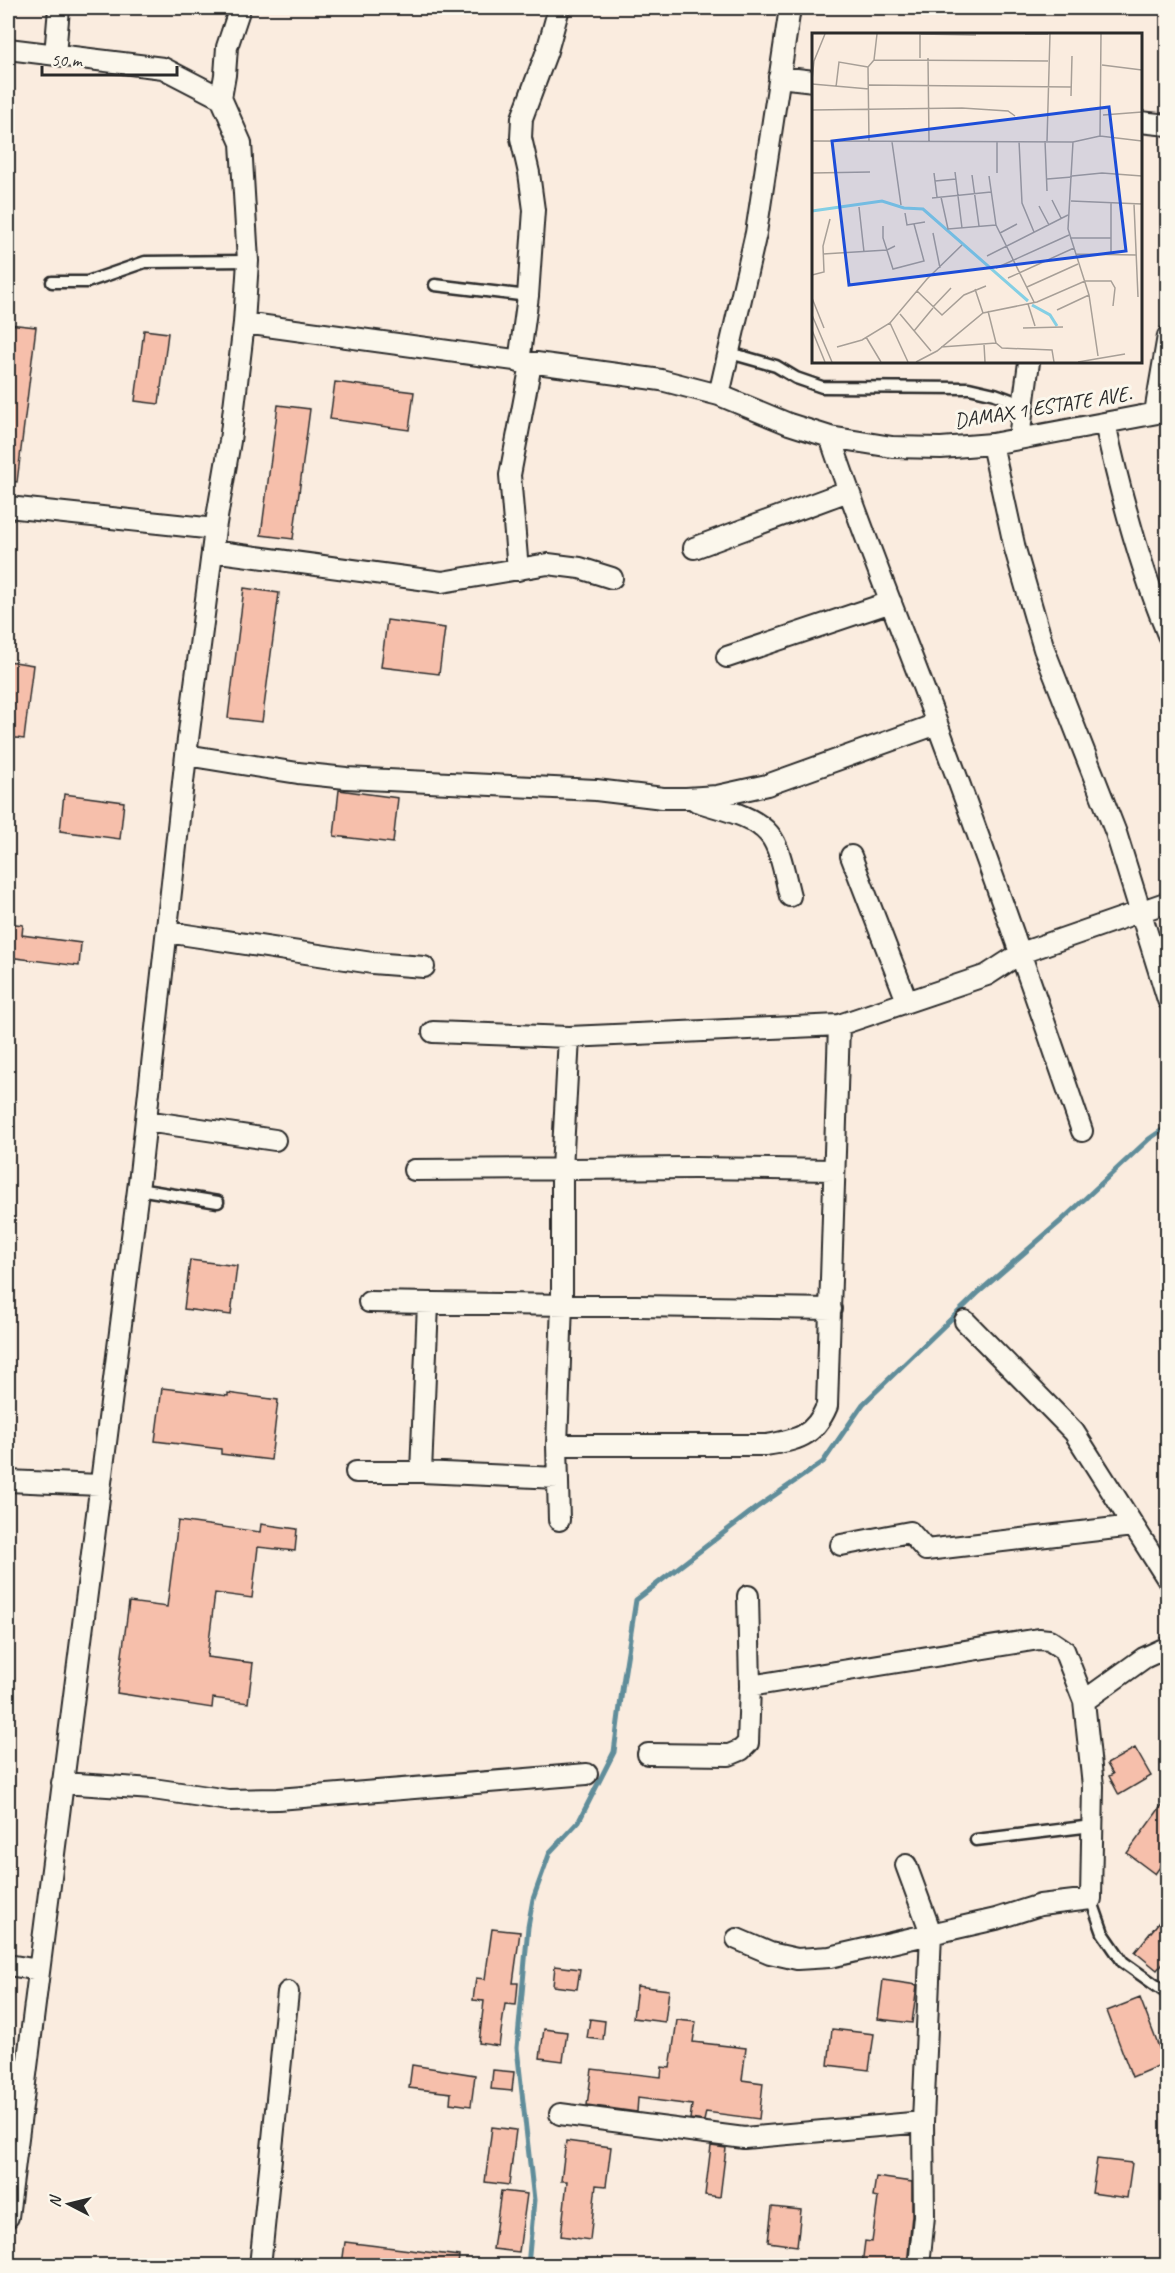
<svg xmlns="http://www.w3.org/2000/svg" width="1175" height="2273" font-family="Caveat,sans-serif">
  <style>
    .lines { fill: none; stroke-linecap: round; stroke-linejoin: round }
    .stream { stroke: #608d9a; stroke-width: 5 }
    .building { fill: #f6bfab; stroke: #2b2b2b; stroke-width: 1.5 }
    .service-casing { stroke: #2b2b2b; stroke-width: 15 }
    .minor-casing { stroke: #2b2b2b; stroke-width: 24 }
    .service { stroke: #fbf7ec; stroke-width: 10 }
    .minor { stroke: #fbf7ec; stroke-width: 20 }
    .labels { text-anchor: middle; stroke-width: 6; stroke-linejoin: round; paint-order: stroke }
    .street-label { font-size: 21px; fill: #2b2b2b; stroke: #fbf7ec }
    .inset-river { fill: none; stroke: #84cfe4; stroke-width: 3 }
    .inset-road { fill: none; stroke: #a79f97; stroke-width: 1.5 }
    .view { fill: #1d4ed8; fill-opacity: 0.15; stroke: #1d4ed8; stroke-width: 3 }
    .inset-edge { fill: none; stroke: #2b2b2b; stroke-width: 3 }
  </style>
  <rect width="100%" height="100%" fill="#faecdf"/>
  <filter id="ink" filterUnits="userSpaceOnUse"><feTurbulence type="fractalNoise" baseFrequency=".0167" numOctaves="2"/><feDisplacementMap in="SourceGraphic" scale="12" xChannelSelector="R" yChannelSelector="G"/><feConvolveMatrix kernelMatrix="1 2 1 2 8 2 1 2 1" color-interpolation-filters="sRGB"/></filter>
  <g filter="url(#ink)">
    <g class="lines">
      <path class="stream" d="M528 2266 534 2200 517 2048 528 1927 533 1899 550 1852 579 1821 614 1752 623 1683 636 1600 756 1508 823 1462 863 1404 979 1292 1062 1220 1149 1139 1168 1126"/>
    </g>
    <path class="building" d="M8 324 36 327 17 482 8 481Z
      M144 330 168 333 159 404 135 401Z
      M335 382 414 392 409 430 330 419Z
      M278 405 310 409 293 539 261 535Z
      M244 588 279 593 262 722 228 718Z
      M387 620 445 628 439 674 381 667Z
      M8 661 33 665 24 739 8 737Z
      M339 790 398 798 393 843 334 836Z
      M64 794 124 802 120 839 60 831Z
      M8 923 23 925 22 935 81 943 79 966 8 957Z
      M190 1260 237 1266 231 1315 184 1309Z
      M162 1388 228 1396V1393L278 1400 271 1460 221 1454V1449L155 1441Z
      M178 1521 260 1532 261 1524 297 1529 295 1551 258 1547 252 1598 215 1593 207 1657 253 1663 248 1703 213 1698 212 1708 117 1693 129 1602 167 1607Z
      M1135 1748 1151 1776 1119 1795 1109 1776 1113 1774 1107 1764Z
      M1167 1798V1857L1155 1874 1127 1853Z
      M1167 1912V1958L1157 1970 1135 1952Z
      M492 1929 520 1932 513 1983H518L516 2005 505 2004 499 2046 479 2043 484 2001 473 2000 476 1978 485 1979Z
      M555 1966 580 1969 577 1989 553 1986Z
      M883 1980 917 1985 912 2023 878 2019Z
      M637 1986 669 1990 665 2022 633 2018Z
      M1140 1998 1165 2063 1132 2077 1107 2011Z
      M590 2019 605 2021 603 2040 587 2038Z
      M677 2020 696 2022 693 2042 746 2048 742 2080 763 2083 759 2119 706 2112 704 2121 690 2119 692 2105 638 2098 637 2112 587 2105 592 2069 661 2077 662 2067 670 2068Z
      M544 2029 567 2032 563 2061 540 2058Z
      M832 2029 874 2034 869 2070 828 2065Z
      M412 2065 475 2075 471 2106 450 2103 451 2093 409 2088Z
      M493 2070 514 2072 512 2091 491 2089Z
      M492 2127 516 2130 509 2185 485 2182Z
      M566 2141 611 2147 606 2186 596 2185 590 2240 561 2236 567 2181H561Z
      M711 2146 726 2148 720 2197 705 2195Z
      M1097 2159 1132 2163 1127 2198 1092 2193Z
      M876 2177 912 2182V2215L907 2265H862L865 2241 872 2242 878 2198 873 2197Z
      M501 2191 527 2194 519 2252 493 2249Z
      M772 2207 801 2210 797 2246 768 2242Z
      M345 2242 459 2256 458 2265H342Z"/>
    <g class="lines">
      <g class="service-casing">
        <path id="service" d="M52 282H87L145 262 248 261
          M435 285 528 296
          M730 353 776 366 796 378 822 387 969 388 995 394 1024 405
          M138 1189 218 1202
          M976 1840 1092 1826
          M1091 1899 1103 1933 1123 1962 1168 1994"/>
      </g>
      <g class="minor-casing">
        <path id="minor" d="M8 49 163 68 221 98
          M55 55 59 8
          M779 77 814 81
          M1140 122 1168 125
          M244 323 661 380 719 395 789 424 830 437 892 447 941 448 992 444 1168 411
          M519 362 528 296 534 210 529 173 521 138 522 118 547 51 559 8
          M719 395 756 233 790 8
          M1155 413 1168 336
          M1105 423C1120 493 1141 569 1168 635
          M830 437C862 533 901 627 936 721 987 857 1035 994 1082 1131
          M1019 438 1029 362
          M992 444 1015 549 1044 649 1116 833 1168 1000
          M8 507 215 529
          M694 548 848 491
          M212 551 442 582 548 564 580 568 612 578
          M518 570 510 475 531 364
          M727 657 891 602
          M186 755 298 773 346 778 596 790 663 798H686L717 796 767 785 937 724
          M696 801C719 809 752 814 769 834 781 848 785 878 790 896
          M851 856 907 1001
          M167 932 372 963 424 967
          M433 1032 569 1037 839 1025 987 975 1021 953 1168 902
          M146 1121 275 1140
          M414 1170 694 1168 834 1170
          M369 1302 831 1309
          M965 1321 1074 1432 1168 1580
          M557 1445H766C797 1440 814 1437 827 1406L839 1025
          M356 1472H421L558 1478
          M421 1472 428 1304
          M8 1481 99 1485
          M559 1520 557 1445 562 1303V1169L569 1037
          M841 1545 910 1532 926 1550 1133 1526
          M1084 1701 1144 1658 1168 1647
          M648 1754 729 1755 741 1750 748 1743 750 1686 748 1596
          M62 1783 153 1789 228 1800 278 1799 587 1774
          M906 1865 931 1933 923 2122 924 2216 919 2266
          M737 1939 770 1953 797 1959 830 1957 996 1919 1040 1905 1091 1899 1093 1786 1084 1701 1064 1650 1049 1640 1039 1639 750 1686
          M8 1965 39 1970
          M560 2114 744 2138 923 2122
          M8 2217 140 1174 186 755 215 529 230 441 244 323 248 261 241 143 221 98 225 75 227 47 240 8
          M260 2266 288 1992"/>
      </g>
      <use href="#service" class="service"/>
      <use href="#minor" class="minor"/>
    </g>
  </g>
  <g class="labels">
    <g class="street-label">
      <text transform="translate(1043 407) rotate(-9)" y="7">DAMAX 1 ESTATE AVE.</text>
    </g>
  </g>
  <g transform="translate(812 33)">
    <rect width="330" height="330" fill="#faecdf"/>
    <path class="inset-river" d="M0 178 70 168 92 175 111 176 216 268M220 272 238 282 245 293"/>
    <path class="inset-road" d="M107 1 164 2M213 1H236M108 25V1M116 25 117 109M62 27 65 1M290 32 330 37M0 47 2 28 13 1M0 51 57 56M57 52 259 54M24 54 27 29 56 34M259 63 260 23M0 77 150 75 196 78 203 83M291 82 330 79M288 103 289 1M0 108 261 109 288 103 330 108M207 108 210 170 222 199M233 108 235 158M235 108 238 1M57 109 56 34 62 27 236 28M80 109 89 172M261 109 256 196 277 262 286 323M143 139 150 195M0 140 58 139M122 140 125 164M185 140V109M160 142 167 193M177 143 184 192 222 269M260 143 290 140 330 143M235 146 260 144M123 148 144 146M129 164 136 196 184 192M120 165 179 159M240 167 249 185M259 168 330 171M322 171 326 264M227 173 237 192M47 174 52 219M93 180 95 192 113 189M71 193V205L81 236 112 228 102 191M121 200 128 235M188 200 205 191M258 205H299M11 221 75 217 83 213M264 221 324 222M299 221V170M175 223 256 182M184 235 257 202M0 242 12 239 11 213 18 186M196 245 262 215M215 254 266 231M163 256 171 280M105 258 130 282 152 262 174 253M0 265 12 295M216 271 223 293M121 274 139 255M245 277 277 262M176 278 184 310M88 281 119 318M0 282 20 329M78 290 96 329M211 295 251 294M0 297 13 329M102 298 121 275M54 304 69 329M172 311 173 329M25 314 50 307 78 290 115 246 150 212M129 314 184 310 190 315 240 317 242 329M104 329 125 318 171 280 225 269 273 248H299L303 255 301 273M266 329 313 321"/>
    <path class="view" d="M297 74 314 218 37 252 20 108Z"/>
    <rect width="330" height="330" class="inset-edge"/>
  </g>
  <rect width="1175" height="2273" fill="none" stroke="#fbf7ec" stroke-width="30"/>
  <rect x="15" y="15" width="1145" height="2243" fill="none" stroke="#2b2b2b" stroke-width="2" filter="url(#ink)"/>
  <g transform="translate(69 2204) rotate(277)" stroke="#fbf7ec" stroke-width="4.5" paint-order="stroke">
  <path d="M0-4.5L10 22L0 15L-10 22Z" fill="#2b2b2b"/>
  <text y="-9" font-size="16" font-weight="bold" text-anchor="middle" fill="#2b2b2b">N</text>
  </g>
  <path d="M42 66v9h135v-9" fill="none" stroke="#2b2b2b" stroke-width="3"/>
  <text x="51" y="66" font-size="18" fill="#2b2b2b" stroke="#fbf7ec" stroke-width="4.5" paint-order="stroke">50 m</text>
</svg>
